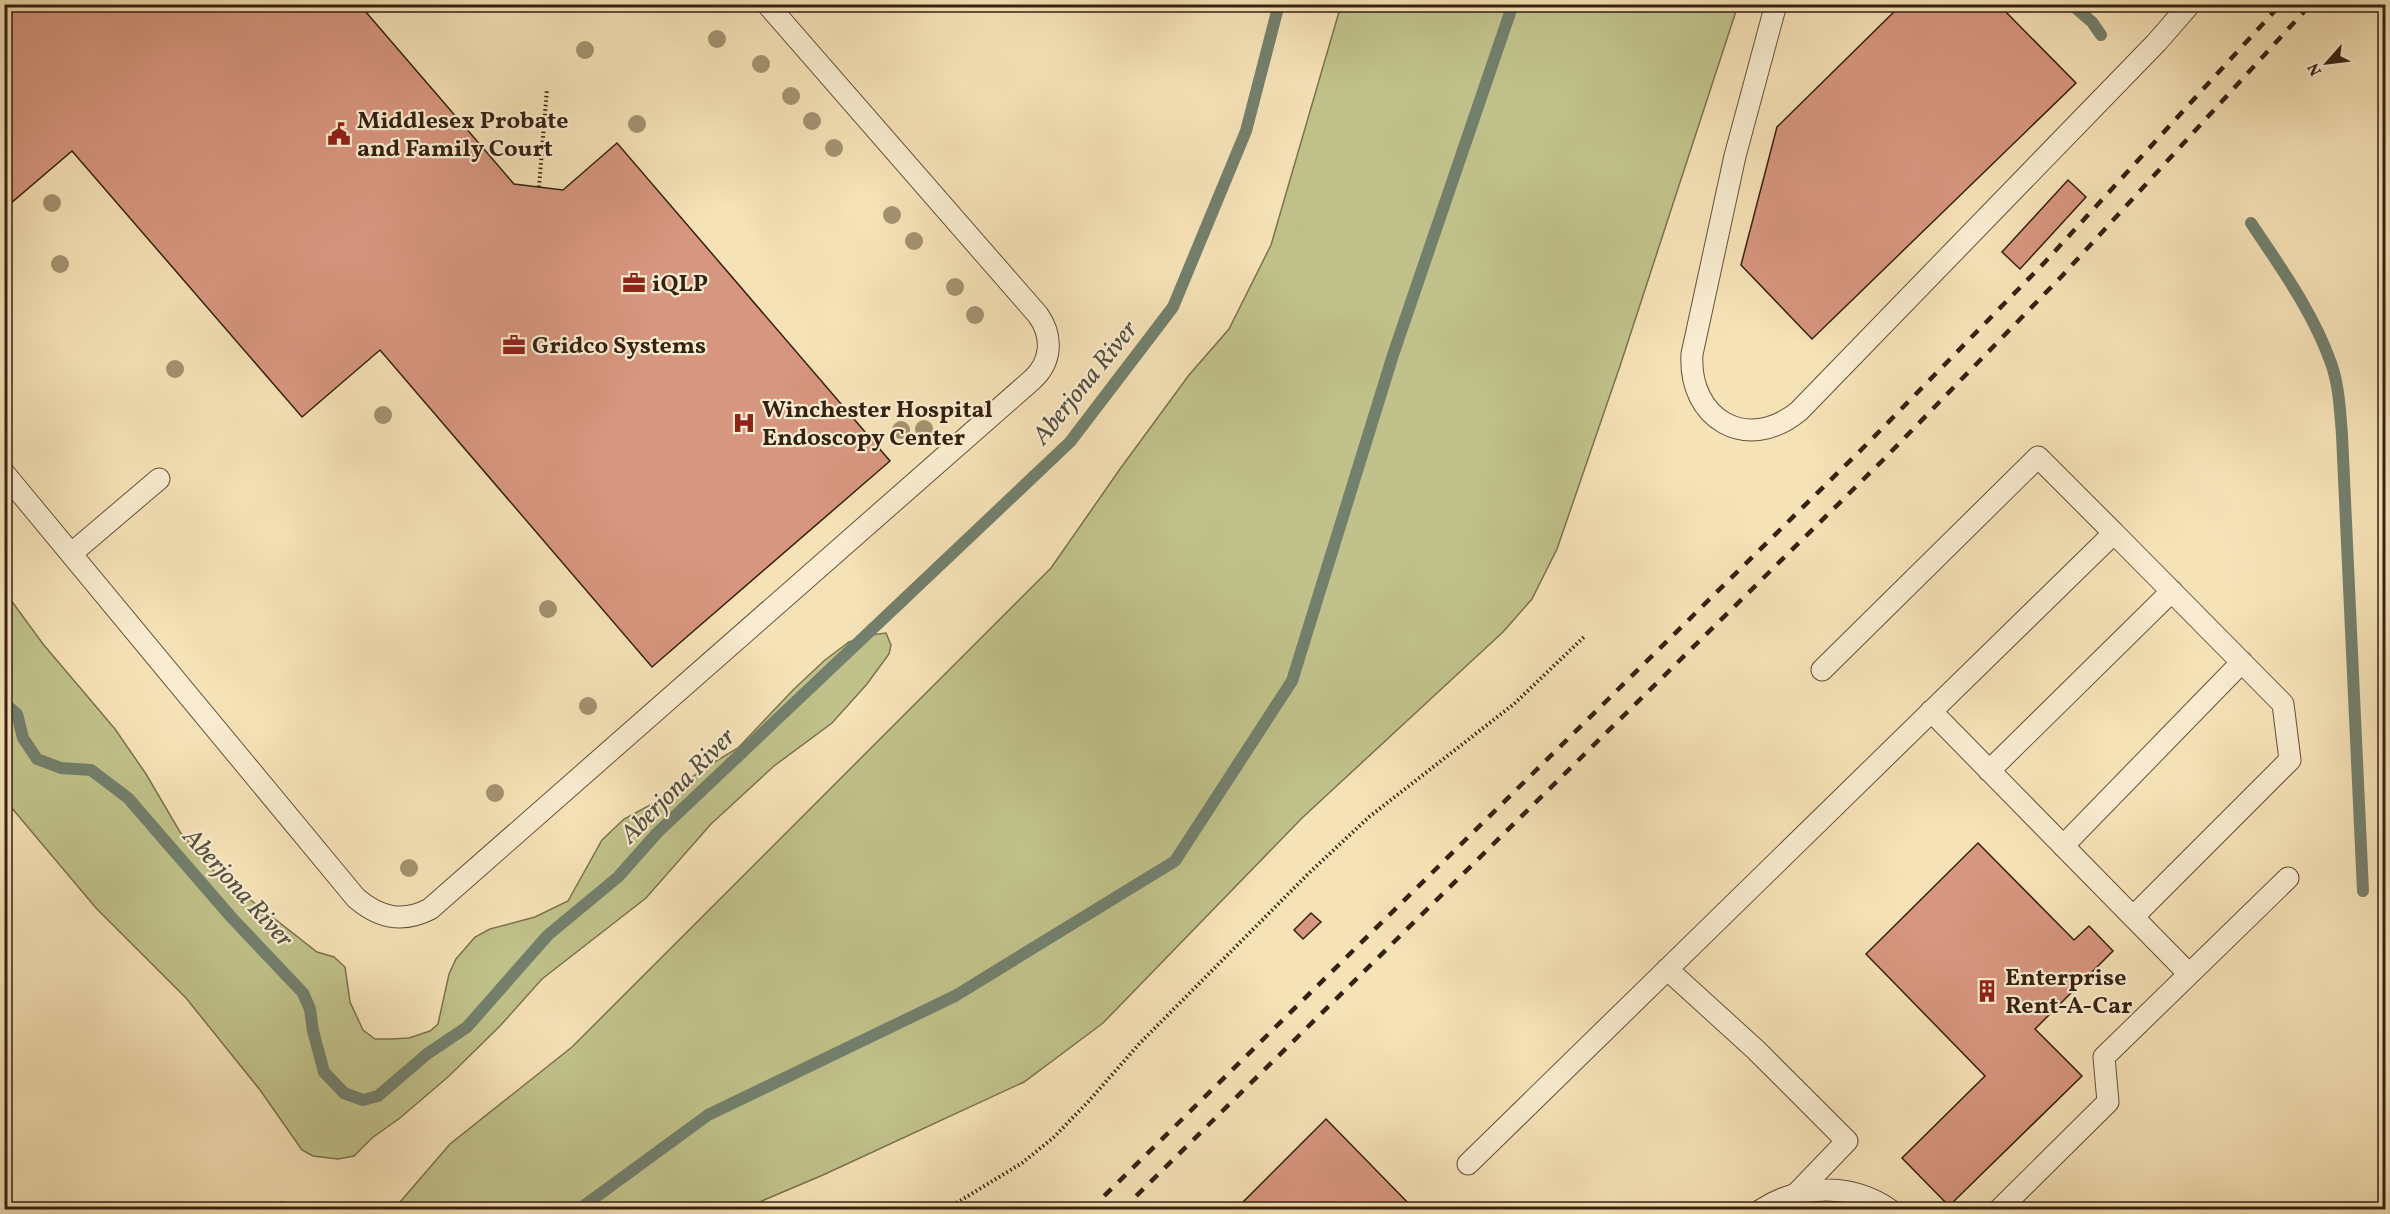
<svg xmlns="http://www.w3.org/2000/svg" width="2390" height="1214" font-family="Vollkorn,serif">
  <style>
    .green { fill: #c1c28b; stroke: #7b724e; stroke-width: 1.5 }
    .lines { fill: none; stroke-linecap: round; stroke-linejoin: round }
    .stream { stroke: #73806d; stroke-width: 12 }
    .building { fill: #d7967f; stroke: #352112; stroke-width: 1.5 }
    .service-casing { stroke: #65513b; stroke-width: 23 }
    .path { stroke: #352112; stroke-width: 4; stroke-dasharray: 1.5 3; stroke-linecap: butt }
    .service { stroke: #f9ecd0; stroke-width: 21 }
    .rail { stroke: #352112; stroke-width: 4.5; stroke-dasharray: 10 10; stroke-linecap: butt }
    .tree { fill: #a39270 }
    .labels { text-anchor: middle; stroke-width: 4.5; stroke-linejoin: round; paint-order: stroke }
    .poi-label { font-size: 24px; font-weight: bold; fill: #352112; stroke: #f9ecd0; text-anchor: start }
    .water-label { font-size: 26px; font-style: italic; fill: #54503f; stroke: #f9ecd0 }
  </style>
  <rect width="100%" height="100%" fill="#f6e2b7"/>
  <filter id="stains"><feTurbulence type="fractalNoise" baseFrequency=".00333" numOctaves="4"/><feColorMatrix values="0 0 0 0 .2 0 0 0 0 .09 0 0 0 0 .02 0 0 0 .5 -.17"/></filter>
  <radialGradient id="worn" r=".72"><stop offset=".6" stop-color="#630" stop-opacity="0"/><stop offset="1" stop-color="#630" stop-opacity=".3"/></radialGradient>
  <path class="green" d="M1341 5H1738L1620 366 1557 549 1532 599 1503 632 1302 818 1103 1023 1024 1082 823 1175 743 1209H394L450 1144 572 1047 1051 568 1120 469 1189 375 1229 329 1271 245Z
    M5 592 43 644 115 729 146 774 180 832 215 872 317 952 334 957 345 967 350 1002 363 1030 375 1039H391L409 1038 430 1031 438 1024 449 974 456 959 475 937 490 929 535 917 568 901 602 840 624 819 665 797 706 767 738 748 794 689 825 660 849 642 871 635 886 633 891 645 889 654 867 684 832 723 774 766 711 824 646 898 542 979 500 1026 449 1076 400 1118 372 1138 354 1156 338 1159 313 1156 302 1150 260 1090 186 998 96 908 5 800Z"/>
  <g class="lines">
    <path class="stream" d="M2071 4 2092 22 2101 35
      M2251 223C2281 268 2313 312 2331 363 2339 385 2340 411 2342 435L2363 891
      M4 703 17 714 23 738 37 759 61 768 91 770 128 798 232 918 303 993 310 1009 313 1031 324 1072 344 1093 363 1100 378 1096 427 1054 467 1027 548 935 618 877 657 833 1070 442 1173 307 1246 131 1279 4
      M578 1210 708 1115 955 996 1175 861 1292 681 1393 355 1513 4"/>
  </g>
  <path class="building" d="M4 4H359L514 184 563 190 617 143 890 461 652 667 380 350 302 417 72 151 4 209Z
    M1902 4H1998L2076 83 1812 339 1741 265 1777 127Z
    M2068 180 2086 197 2020 269 2002 252Z
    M1978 843 2074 940 2089 926 2113 951 2035 1029 2082 1076 1949 1206 1902 1158 1985 1076 1866 954Z
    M1311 913 1321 922 1303 939 1294 930Z
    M1326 1119 1415 1210H1235Z"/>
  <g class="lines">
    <g class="service-casing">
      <path id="service" d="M1776 4 1735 156 1692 354C1688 419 1747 454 1799 411L2157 42 2190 4
        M4 473 356 898C379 918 403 923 430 909L1033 379C1052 361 1053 336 1038 315L767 4
        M72 553 159 479
        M1822 670 2038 457 2114 533
        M1931 711 2189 974
        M1989 771 2172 591
        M2063 846 2242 662
        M1667 969 1756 1050 1847 1141 1797 1193
        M1468 1164 2114 533 2283 704 2290 760 2133 917
        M1761 1210C1801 1184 1851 1183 1890 1210
        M1999 1210 2108 1102 2104 1057 2288 878"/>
    </g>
    <path class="path" d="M539 187 547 89
      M276 1210 284 1201
      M945 1210 1022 1163 1053 1138 1087 1103 1140 1043 1309 873 1369 817 1514 704 1584 637"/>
    <use href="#service" class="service"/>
    <path class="rail" d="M1090 1210 1867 444 2045 262 2281 4
      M1122 1210 1883 460 2061 277 2311 4"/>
  </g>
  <g class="tree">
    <circle cx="717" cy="39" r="9"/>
    <circle cx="585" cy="50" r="9"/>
    <circle cx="761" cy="64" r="9"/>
    <circle cx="791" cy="96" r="9"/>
    <circle cx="812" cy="121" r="9"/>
    <circle cx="637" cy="124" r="9"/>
    <circle cx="834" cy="148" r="9"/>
    <circle cx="52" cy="203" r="9"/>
    <circle cx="892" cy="215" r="9"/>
    <circle cx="914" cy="241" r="9"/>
    <circle cx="60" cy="264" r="9"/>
    <circle cx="955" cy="287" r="9"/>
    <circle cx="975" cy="315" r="9"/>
    <circle cx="175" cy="369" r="9"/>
    <circle cx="383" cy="415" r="9"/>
    <circle cx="924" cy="429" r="9"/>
    <circle cx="901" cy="430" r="9"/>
    <circle cx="548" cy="609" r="9"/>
    <circle cx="588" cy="706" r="9"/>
    <circle cx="495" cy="793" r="9"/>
    <circle cx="409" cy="868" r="9"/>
  </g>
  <defs>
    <g id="civic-bare" transform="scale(1.8)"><path d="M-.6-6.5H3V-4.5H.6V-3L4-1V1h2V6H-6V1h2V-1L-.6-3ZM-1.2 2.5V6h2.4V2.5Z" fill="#8f2418" stroke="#f9ecd0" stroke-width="2.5" paint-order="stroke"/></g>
    <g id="office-bare" transform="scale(1.8)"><path d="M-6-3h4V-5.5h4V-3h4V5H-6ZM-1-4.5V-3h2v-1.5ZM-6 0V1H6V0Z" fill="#8f2418" stroke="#f9ecd0" stroke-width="2.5" paint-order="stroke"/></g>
    <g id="hospital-bare" transform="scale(1.8)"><path d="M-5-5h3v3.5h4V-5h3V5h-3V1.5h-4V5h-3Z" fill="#8f2418" stroke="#f9ecd0" stroke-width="2.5" paint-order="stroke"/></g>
    <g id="building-bare" transform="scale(1.8)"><path d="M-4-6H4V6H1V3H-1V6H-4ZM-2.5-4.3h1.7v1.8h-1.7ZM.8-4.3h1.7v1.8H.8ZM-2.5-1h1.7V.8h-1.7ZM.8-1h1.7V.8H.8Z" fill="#8f2418" stroke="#f9ecd0" stroke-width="2.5" paint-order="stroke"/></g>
  </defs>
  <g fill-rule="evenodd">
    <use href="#civic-bare" x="339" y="134"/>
    <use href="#office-bare" x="634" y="283"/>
    <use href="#office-bare" x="514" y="345"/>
    <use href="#hospital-bare" x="744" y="423"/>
    <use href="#building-bare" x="1987" y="991"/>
  </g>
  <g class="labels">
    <g class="poi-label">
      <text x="357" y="128">Middlesex Probate<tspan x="357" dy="28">and Family Court</tspan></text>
      <text x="652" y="291">iQLP</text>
      <text x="532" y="353">Gridco Systems</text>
      <text x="762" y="417">Winchester Hospital<tspan x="762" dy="28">Endoscopy Center</tspan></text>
      <text x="2005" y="985">Enterprise<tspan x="2005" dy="28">Rent-A-Car</tspan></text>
    </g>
    <g class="water-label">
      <text transform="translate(1084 382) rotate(-51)" y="9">Aberjona River</text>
      <text transform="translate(677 785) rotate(-45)" y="9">Aberjona River</text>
      <text transform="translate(239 887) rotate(48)" y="9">Aberjona River</text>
    </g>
  </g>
  <rect width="2390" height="1214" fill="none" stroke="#f6e2b7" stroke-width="24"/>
  <rect x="6" y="6" width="2378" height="1202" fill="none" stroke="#352112" stroke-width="3"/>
  <rect x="12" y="12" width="2366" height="1190" fill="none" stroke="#352112" stroke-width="1.5"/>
  <g transform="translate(2327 63) rotate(242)" stroke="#f9ecd0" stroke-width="4.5" paint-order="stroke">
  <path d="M0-4.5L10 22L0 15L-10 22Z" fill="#352112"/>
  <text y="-9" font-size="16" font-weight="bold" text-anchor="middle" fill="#352112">N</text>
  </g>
  <rect width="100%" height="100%" filter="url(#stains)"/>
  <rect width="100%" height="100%" fill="url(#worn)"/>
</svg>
